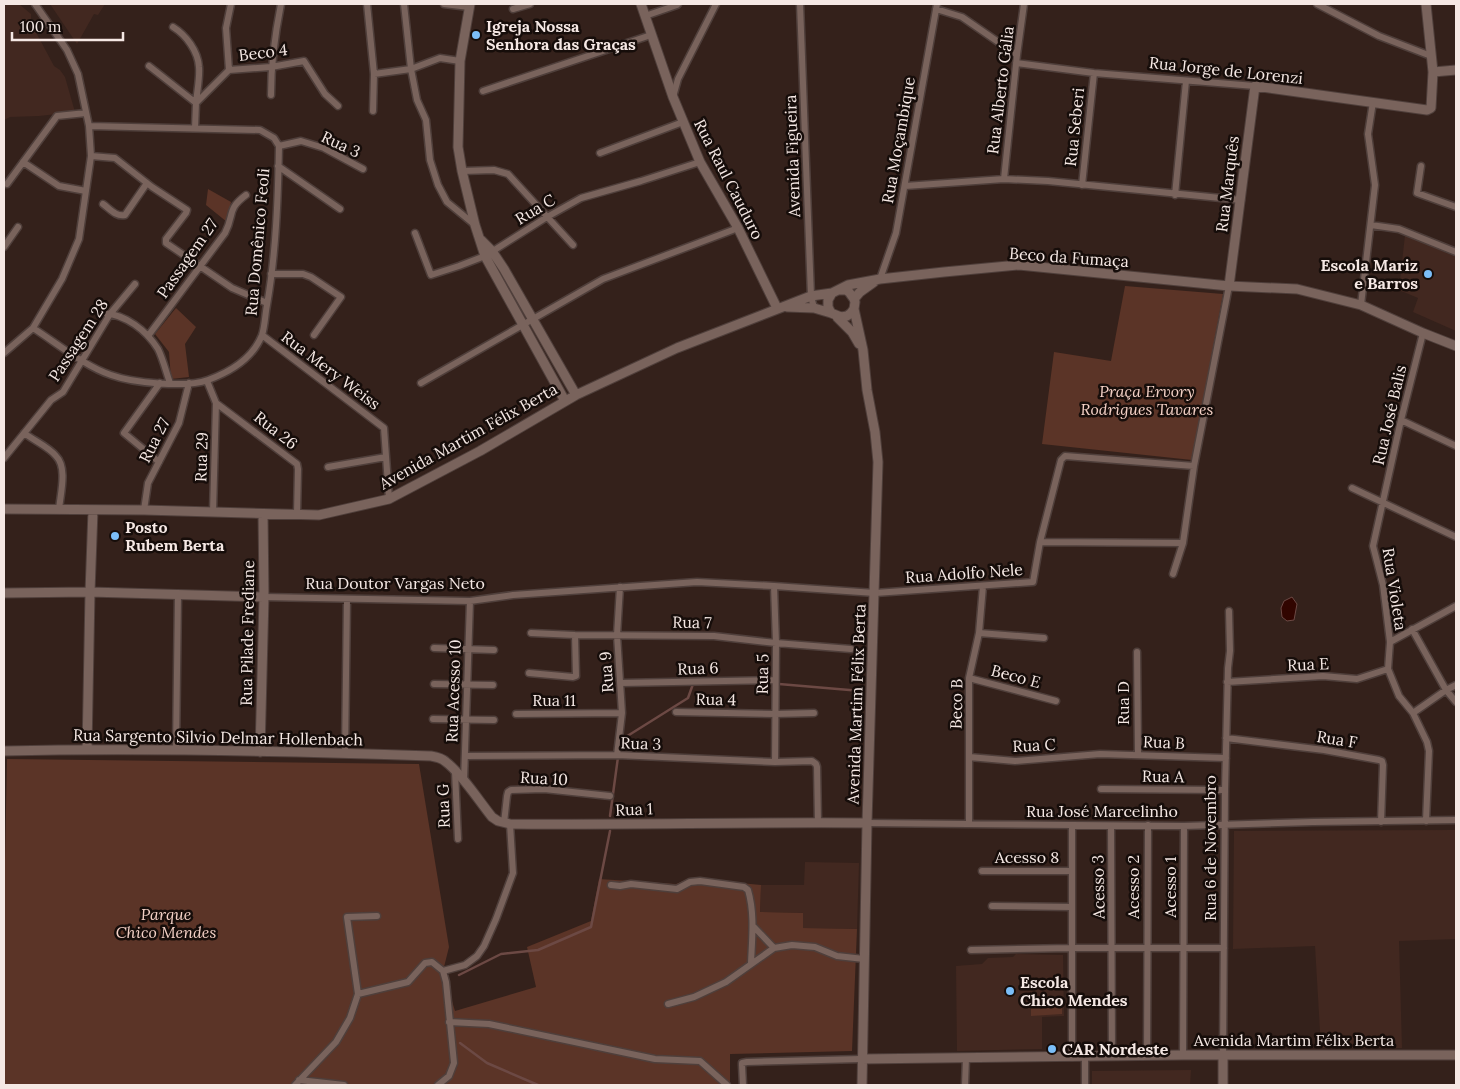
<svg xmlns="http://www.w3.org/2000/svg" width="1460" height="1089" font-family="Lora,serif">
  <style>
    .built { fill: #422820 }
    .green { fill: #5b3427 }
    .water { fill: #310500; stroke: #6c4944 }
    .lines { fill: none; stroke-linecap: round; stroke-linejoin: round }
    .stream { stroke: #6c4944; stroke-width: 2.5 }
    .street-casing { stroke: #4f3f3b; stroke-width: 9 }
    .secondary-casing { stroke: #4f3f3b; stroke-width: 11 }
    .street { stroke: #79635c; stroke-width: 6 }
    .secondary { stroke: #79635c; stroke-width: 9 }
    .poi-dot { fill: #7bbef8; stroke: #160d0a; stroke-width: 2 }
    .labels { text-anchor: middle; stroke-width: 5; stroke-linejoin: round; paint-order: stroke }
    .poi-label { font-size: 16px; font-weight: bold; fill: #f5e8e4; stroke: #160d0a; text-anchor: start }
    .street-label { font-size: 16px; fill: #f5e8e4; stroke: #160d0a }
    .park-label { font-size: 16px; font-style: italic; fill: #f4d1c6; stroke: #160d0a }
  </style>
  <rect width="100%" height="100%" fill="#34211b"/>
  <path class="built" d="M4 4H19L31 14V23L54 66 60 70 65 77 75 112 39 116 10 117 4 120Z
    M50 4H105L98 15 94 14 77 44Z
    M1405 235 1456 257V331L1413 312 1418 298 1399 290Z
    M1456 830V939L1399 941 1402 1048H1321L1315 946 1233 949 1234 831Z
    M805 862 859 863 857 929 803 928V913L760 912 761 885H804Z
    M1016 954 1063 955 1064 1016 1042 1017V1049L957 1051 956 966 982 964 988 958 1013 957Z
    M1191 1070 1190 1085H1092V1071Z"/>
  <path class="green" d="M208 189 231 202 227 222 206 205Z
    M1125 286 1223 294 1192 460 1042 444 1054 352 1111 361Z
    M176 308 196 327 185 344 189 377 171 379 169 352 155 334Z
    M7 759 419 764 449 947 443 971 455 1011 536 987 527 947 591 921 599 879 676 884 690 878 698 879 761 885 760 912 803 913V928L857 929 852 1051 730 1054V1085H4V910Z
    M1062 997V1014L1031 1016V998Z"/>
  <path class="water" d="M1292 597 1297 604 1294 620 1287 621 1282 617 1281 608 1284 601Z"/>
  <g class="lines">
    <path class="stream" d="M779 684 861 691
      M621 740 688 698 693 684
      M610 816 618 757
      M459 975 501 954 538 950 591 927 610 831
      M460 1043 487 1063 538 1085"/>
    <g class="street-casing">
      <path id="street" d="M367 4 374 74 373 111
        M404 4 411 69 417 100 426 120 430 160 438 185 447 202 475 225
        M444 4 469 7
        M800 4 811 296 814 308
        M1317 4 1379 36 1431 56
        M513 9 530 4
        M936 9 962 17 1017 55
        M645 16 677 5 678 4
        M173 27C186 35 198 51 199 67 200 78 197 91 196 103
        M1016 63 1094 73 1255 86
        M149 66 196 103
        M229 70 271 67 304 61 325 94 338 106
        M374 74 411 69 440 58 460 61
        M483 91 651 35
        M271 95C271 64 275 34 281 4
        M673 97 678 79 716 4
        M195 128 196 103 229 70 226 28 231 4
        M279 146 301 141 324 148 363 169
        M600 153 683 122
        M91 156 115 158 152 187 184 208 187 210 186 213 166 239V243L232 288 267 303
        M23 162 59 186 86 191
        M278 166 340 209
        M1421 166 1417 193 1456 207
        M462 171 494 170 508 174 573 245
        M1004 179 1017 55 1024 4
        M7 184 57 116 86 113
        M1082 185 1094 73
        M905 186 1004 179 1048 181 1241 200
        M1175 195 1186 81
        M103 204C110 209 116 217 125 215L147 183
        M1371 225 1399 229 1456 252
        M415 233 431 275 459 266 485 256 547 217 581 198 641 181 700 162
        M4 247 18 227
        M271 274H303L311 277 341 297 314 335
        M880 279 896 233 937 4
        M1361 305 1375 185 1368 134 1373 102
        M104 313C126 315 146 330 158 349 163 359 166 372 170 383
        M33 328C55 342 86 367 111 375 133 383 186 388 208 380 230 372 253 358 262 335 265 326 265 315 267 305 276 253 278 199 279 146L274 138 260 130 89 126
        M1423 333 1401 420 1373 546 1383 585 1390 642 1388 669 1399 696 1413 713 1427 742 1429 751 1426 821
        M262 335 384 428 389 499
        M148 336 225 233C235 214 226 210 246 195
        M4 353 33 328 62 279 79 239 91 156 89 126 78 74 67 50 35 4
        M207 381 216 403 297 464 298 469 297 514
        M421 383 603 279 738 228
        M1401 420 1456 446
        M24 433C33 440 49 447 56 456 68 468 60 495 59 510
        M4 458 51 400 63 392 110 314 135 284
        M159 462 124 433 160 383
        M328 467 386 457
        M1352 488 1456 537
        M144 510 148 483 179 423 189 383
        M213 512 216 403
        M1040 542 1183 543
        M1173 574 1183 543 1194 466 1229 286
        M774 586 776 643 775 762
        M264 597 470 601 513 595 697 582 774 586 875 593 1033 582 1040 542 1061 460 1065 456 1194 466
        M1412 629 1446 690 1456 702
        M531 633 575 635 714 636 776 643 851 649
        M979 633 1044 638
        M1390 642 1456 606
        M434 648 494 650
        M1137 652 1138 755
        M529 673 573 677 576 676 575 635
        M969 678 1056 701
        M1227 682 1323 676 1357 679 1388 669
        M621 683 775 680
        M434 684 493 685
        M676 712 775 714 814 713
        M1413 713 1446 690 1456 685
        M516 714 622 713
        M433 719 494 720
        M1226 738 1324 750 1379 760 1382 761 1383 765 1381 822
        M176 750 178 594
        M345 753 347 599
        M617 755 622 713 617 635 620 587
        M465 756 617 755 775 762 812 761 816 764 817 767 818 823
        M969 757 1015 761 1100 754 1226 758
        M455 771 458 839
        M464 781 470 601
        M1101 789 1225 790
        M504 823 507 796 508 792 511 790 544 789 610 796
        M867 823 1184 826 1313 822 1456 820
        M969 824V678L979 633 983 586
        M1072 826V1057
        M1111 826 1112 1056
        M982 871H1071
        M611 885 620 886 631 884 677 889 690 882 700 881 744 887 748 890C755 914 752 939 751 963
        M992 906 1071 907
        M753 926 774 948
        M971 950 1071 948H1224
        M443 971 465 965 477 956 484 946 496 919 513 873 510 824
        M358 994 408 982 425 963 432 962 443 971 446 982 454 1063 449 1076 438 1085
        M668 1004 694 997 726 982 774 948 792 945 815 947 837 956 864 959
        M449 1022 489 1024 655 1059 700 1061 727 1085
        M1147 1055 1148 825
        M1183 1055 1184 826
        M1223 1055 1225 790 1228 668 1230 651 1229 611
        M299 1080 344 1085
        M295 1085 336 1042 350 1018 358 994 347 917 377 916
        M743 1085 742 1065V1063L747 1062 861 1059
        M965 1085 966 1058
        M1085 1085V1057"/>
    </g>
    <g class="secondary-casing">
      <path id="secondary" d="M470 4 460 61 458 147 462 171 475 225 485 256 565 401
        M641 4 673 97 700 162 738 228 777 308
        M1433 72 1456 70
        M481 240 492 251 504 269 576 395
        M1229 286 1255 86 1427 110 1431 108 1433 72 1426 4
        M839 290H846L849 292 854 299 855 302 854 309 851 313 847 316 841 317 831 313 828 307V300L832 293 848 285 880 279 944 272 1019 265 1229 286 1297 289 1361 305 1423 333 1456 346
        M854 299 860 292 874 282
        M787 307 814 308 831 313
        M854 309 863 350 867 390 875 432 878 462 867 823 862 1085
        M837 317 852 332 859 344
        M4 509 144 510 319 515 389 499 480 451 576 395 677 348 811 296 832 293
        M4 593 90 592 264 597
        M87 750 90 592 93 510
        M4 751C146 748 289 751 431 756 437 757 442 758 446 762 462 774 479 801 492 817L498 821 510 824C629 825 748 822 867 823
        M260 752 264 597 263 514
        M861 1059 1183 1055H1456
        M1223 1085V1055"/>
    </g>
    <use href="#street" class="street"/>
    <use href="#secondary" class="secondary"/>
  </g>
  <g class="poi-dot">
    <circle cx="476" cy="35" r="5"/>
    <circle cx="1428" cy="274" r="5"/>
    <circle cx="115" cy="536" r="5"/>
    <circle cx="1010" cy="991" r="5"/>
    <circle cx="1052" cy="1049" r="5"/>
  </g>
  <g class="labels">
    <g class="poi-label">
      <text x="486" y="32">Igreja Nossa<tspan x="486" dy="18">Senhora das Graças</tspan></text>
      <text x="1418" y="271" text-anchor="end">Escola Mariz<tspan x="1418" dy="18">e Barros</tspan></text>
      <text x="125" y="533">Posto<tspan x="125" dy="18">Rubem Berta</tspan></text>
      <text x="1020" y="988">Escola<tspan x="1020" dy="18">Chico Mendes</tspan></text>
      <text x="1062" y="1055">CAR Nordeste</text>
    </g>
    <g class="street-label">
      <text transform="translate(263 52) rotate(-7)" y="6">Beco 4</text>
      <text transform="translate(1226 70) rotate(6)" y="6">Rua Jorge de Lorenzi</text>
      <text transform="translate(1000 90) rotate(-83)" y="6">Rua Alberto Gália</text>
      <text transform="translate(1074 127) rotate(-84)" y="6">Rua Seberi</text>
      <text transform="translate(898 140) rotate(-80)" y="6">Rua Moçambique</text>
      <text transform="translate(341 144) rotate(25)" y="6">Rua 3</text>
      <text transform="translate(792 156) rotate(-92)" y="6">Avenida Figueira</text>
      <text transform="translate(729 179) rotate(63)" y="6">Rua Raul Cauduro</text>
      <text transform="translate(1227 184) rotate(-83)" y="6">Rua Marquês</text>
      <text transform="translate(535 209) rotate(-31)" y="6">Rua C</text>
      <text transform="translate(257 242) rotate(-85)" y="6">Rua Domênico Feoli</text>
      <text transform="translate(1069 257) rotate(4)" y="6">Beco da Fumaça</text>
      <text transform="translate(187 258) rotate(-55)" y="6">Passagem 27</text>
      <text transform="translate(78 340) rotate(-57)" y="6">Passagem 28</text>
      <text transform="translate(331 370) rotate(37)" y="6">Rua Mery Weiss</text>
      <text transform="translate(1389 415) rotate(-77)" y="6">Rua José Balis</text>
      <text transform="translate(276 430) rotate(38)" y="6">Rua 26</text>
      <text transform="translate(468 436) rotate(-29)" y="6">Avenida Martim Félix Berta</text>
      <text transform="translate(154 440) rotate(-63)" y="6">Rua 27</text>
      <text transform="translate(201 457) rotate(-88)" y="6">Rua 29</text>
      <text transform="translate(964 573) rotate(-4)" y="6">Rua Adolfo Nele</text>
      <text x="395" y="589">Rua Doutor Vargas Neto</text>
      <text transform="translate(1395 589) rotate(81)" y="6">Rua Violeta</text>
      <text transform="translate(692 622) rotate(1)" y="6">Rua 7</text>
      <text transform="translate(247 633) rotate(-89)" y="6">Rua Pilade Frediane</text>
      <text transform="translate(1308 664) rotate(-2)" y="6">Rua E</text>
      <text transform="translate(698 668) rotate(-2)" y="6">Rua 6</text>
      <text transform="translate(606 672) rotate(-94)" y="6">Rua 9</text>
      <text transform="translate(762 674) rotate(-89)" y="6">Rua 5</text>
      <text transform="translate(1016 676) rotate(15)" y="6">Beco E</text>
      <text transform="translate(453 691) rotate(-88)" y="6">Rua Acesso 10</text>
      <text transform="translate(716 699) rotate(1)" y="6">Rua 4</text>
      <text x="554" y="706">Rua 11</text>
      <text transform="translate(1123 703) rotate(-90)" y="6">Rua D</text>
      <text transform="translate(856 704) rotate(-88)" y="6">Avenida Martim Félix Berta</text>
      <text transform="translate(956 704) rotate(-89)" y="6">Beco B</text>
      <text transform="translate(218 737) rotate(1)" y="6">Rua Sargento Silvio Delmar Hollenbach</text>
      <text transform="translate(1337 739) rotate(9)" y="6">Rua F</text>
      <text transform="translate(1164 742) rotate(2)" y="6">Rua B</text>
      <text transform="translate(641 743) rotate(2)" y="6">Rua 3</text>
      <text transform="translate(1034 745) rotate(-3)" y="6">Rua C</text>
      <text transform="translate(1163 776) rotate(1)" y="6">Rua A</text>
      <text transform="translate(544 778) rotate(3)" y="6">Rua 10</text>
      <text transform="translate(443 806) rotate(-92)" y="6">Rua G</text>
      <text transform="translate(634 809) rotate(-2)" y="6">Rua 1</text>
      <text x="1102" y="817">Rua José Marcelinho</text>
      <text transform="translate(1210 848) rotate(-90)" y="6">Rua 6 de Novembro</text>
      <text x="1027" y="863">Acesso 8</text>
      <text transform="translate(1098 887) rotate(-91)" y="6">Acesso 3</text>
      <text transform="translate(1133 887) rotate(-90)" y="6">Acesso 2</text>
      <text transform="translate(1170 887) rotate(-90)" y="6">Acesso 1</text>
      <text x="1294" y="1046">Avenida Martim Félix Berta</text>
    </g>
    <g class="park-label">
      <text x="1147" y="397">Praça Ervory<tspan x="1147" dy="18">Rodrigues Tavares</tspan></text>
      <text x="166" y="920">Parque<tspan x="166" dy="18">Chico Mendes</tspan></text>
    </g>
  </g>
  <rect width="1460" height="1089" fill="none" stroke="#f5e8e4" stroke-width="10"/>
  <path d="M12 32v8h111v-8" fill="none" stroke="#f5e8e4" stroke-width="2.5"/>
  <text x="20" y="32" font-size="15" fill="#f5e8e4" stroke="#160d0a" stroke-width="4" paint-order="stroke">100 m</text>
</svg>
